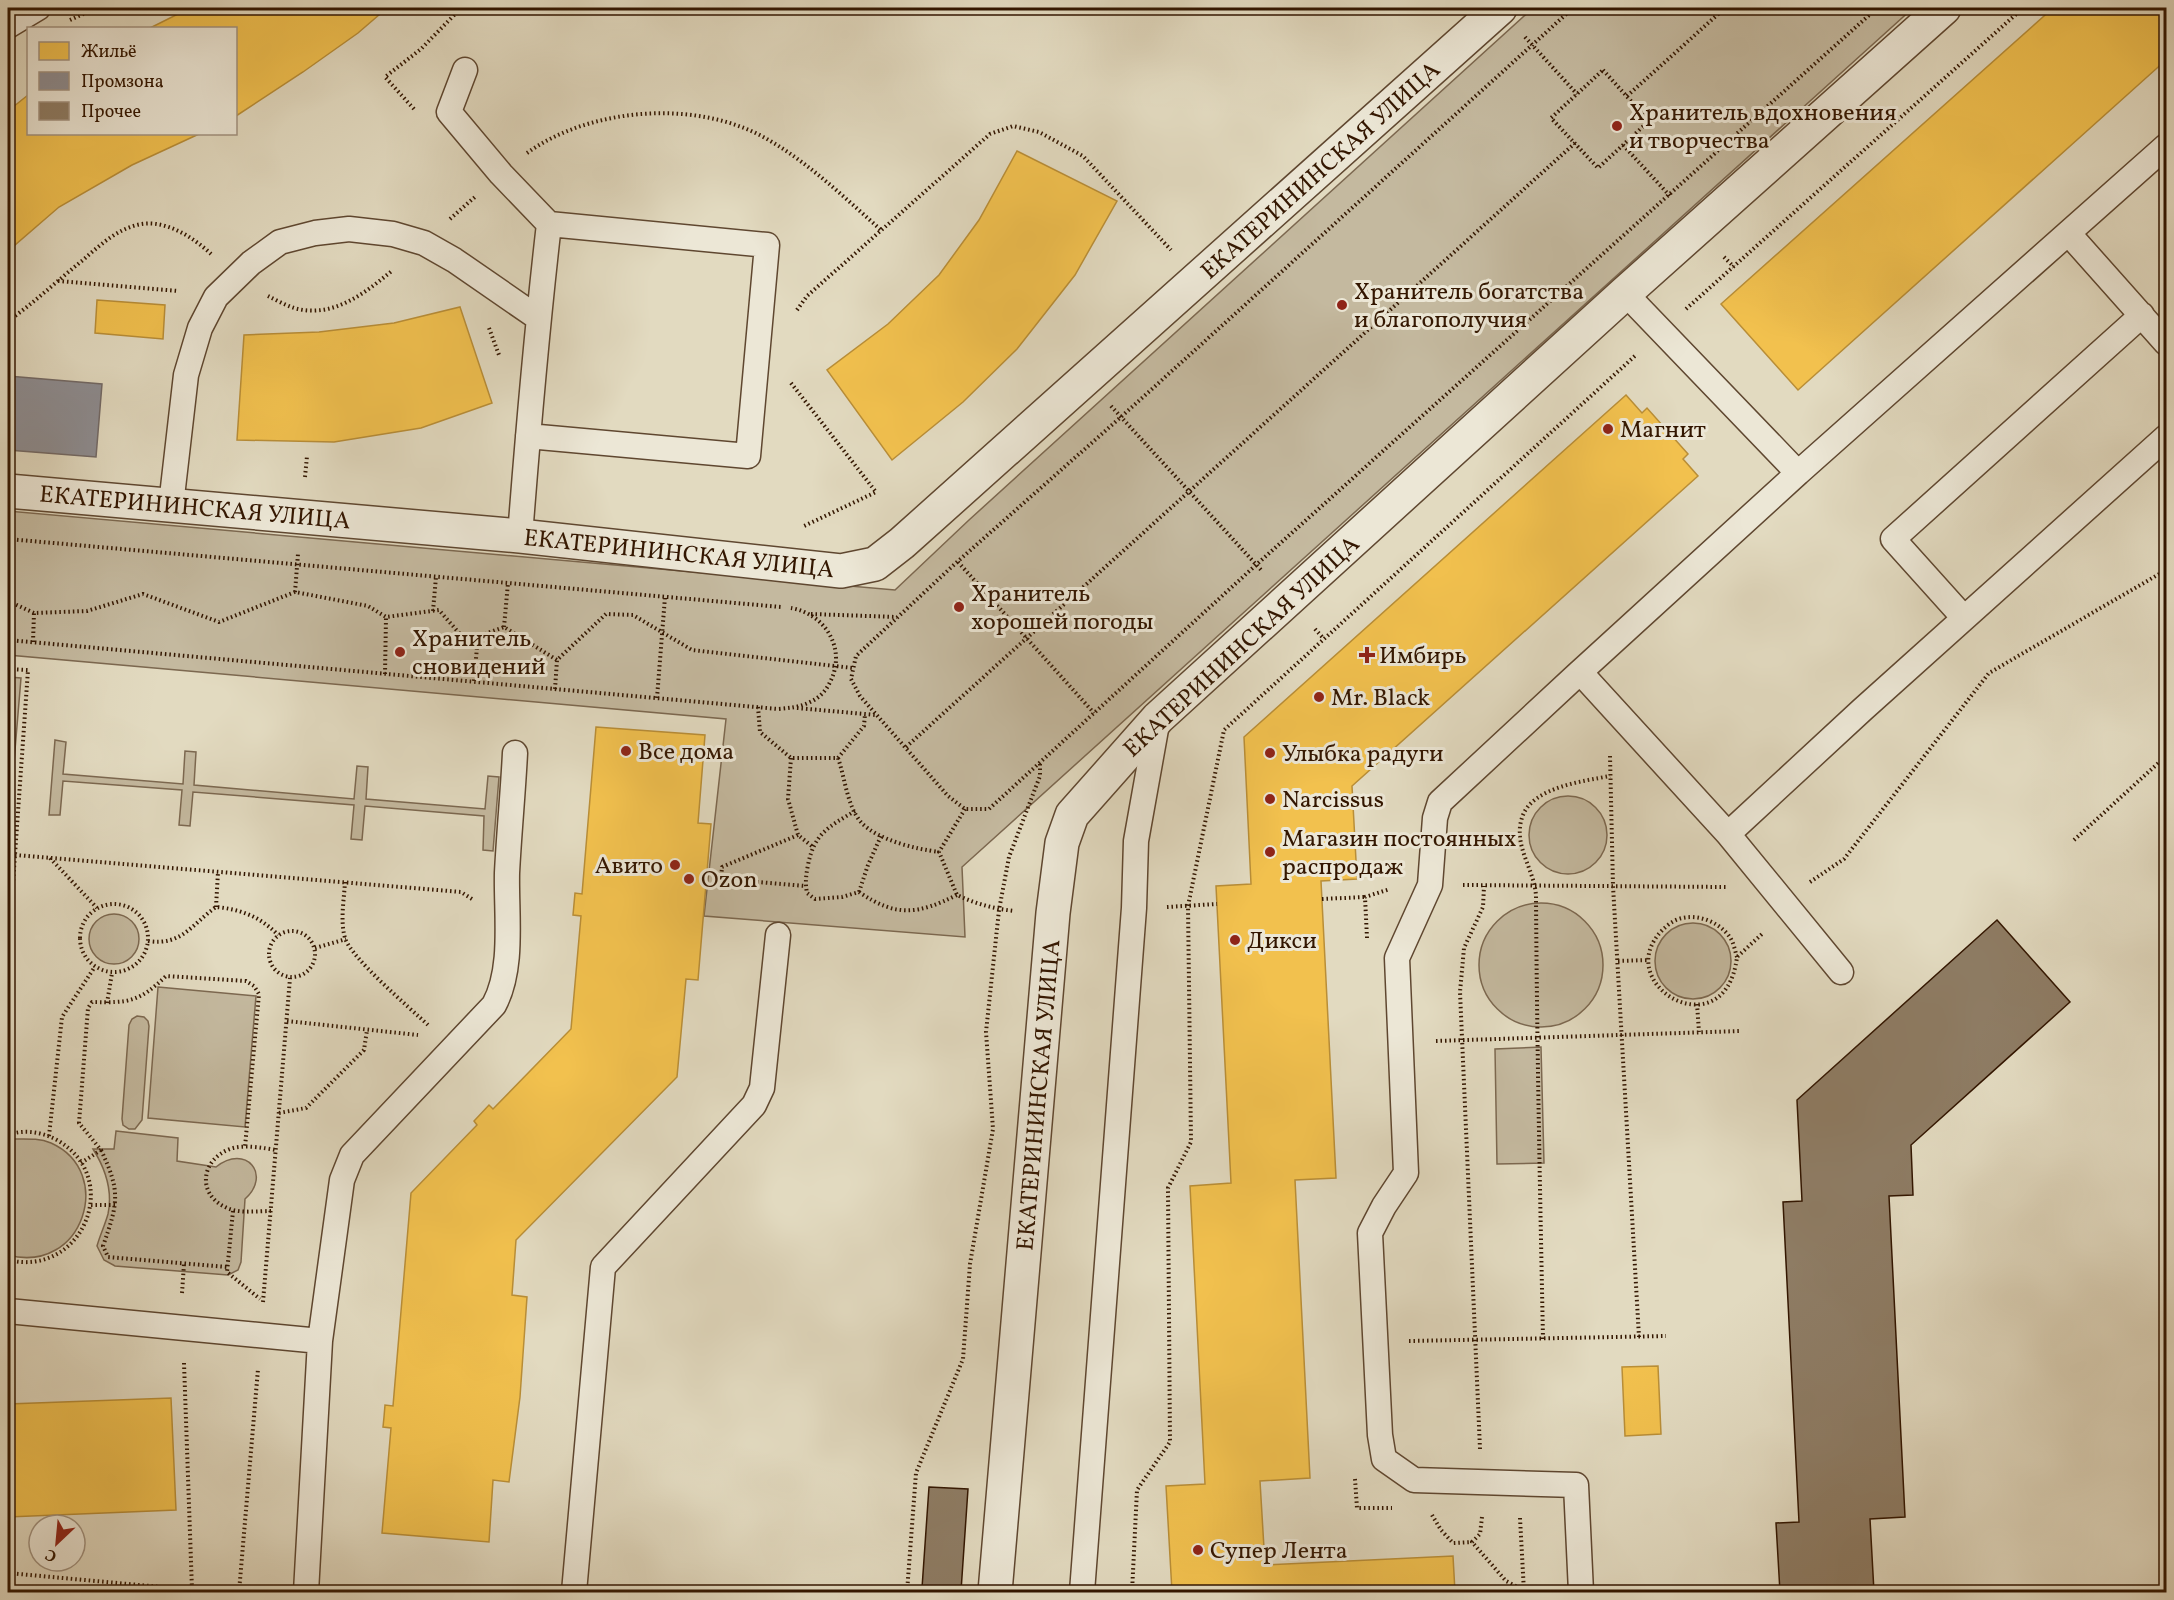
<svg xmlns="http://www.w3.org/2000/svg" width="2174" height="1600" font-family="Vollkorn,serif">
  <style>
    .green { fill: #c4b99f; stroke: #7c6850; stroke-width: 1.5 }
    .homes { fill: #f2c14e; stroke: #b98e37; stroke-width: 1.5 }
    .industry { fill: #8d8d92; stroke: #726966; stroke-width: 1.5 }
    .building { fill: #8e7c64; stroke: #331600; stroke-width: 1.5 }
    .lines { fill: none; stroke-linecap: round; stroke-linejoin: round }
    .service-casing { stroke: #5f4730; stroke-width: 27 }
    .minor-casing { stroke: #5f4730; stroke-width: 36 }
    .path { stroke: #331600; stroke-width: 4; stroke-dasharray: 1.5 3; stroke-linecap: butt }
    .service { stroke: #ece7d6; stroke-width: 24 }
    .minor { stroke: #ece7d6; stroke-width: 33 }
    .poi-dot { fill: #8f2418; stroke: #ece7d6; stroke-width: 2 }
    .labels { text-anchor: middle; stroke-width: 6; stroke-linejoin: round; paint-order: stroke }
    .poi-label { font-size: 24px; fill: #331600; stroke: #ece7d6; text-anchor: start }
    .street-label { font-size: 24px; fill: #331600; stroke: #ece7d6 }
  </style>
  <rect width="100%" height="100%" fill="#e2dac0"/>
  <filter id="stains"><feTurbulence type="fractalNoise" baseFrequency=".00333" numOctaves="4"/><feColorMatrix values="0 0 0 0 .2 0 0 0 0 .09 0 0 0 0 .02 0 0 0 .5 -.17"/></filter>
  <radialGradient id="worn" r=".72"><stop offset=".6" stop-color="#630" stop-opacity="0"/><stop offset="1" stop-color="#630" stop-opacity=".3"/></radialGradient>
  <path class="green" d="M1533 8H1913L962 867 965 937 704 916 726 719 8 655V511L895 590 969 520Z
    M8 677 21 678 11 798H8Z
    M55 740 66 742 63 774 183 784 185 751 196 752 194 785 354 799 357 766 368 767 366 799 485 809 488 776 499 777 493 851 483 850 484 816 365 806 362 840 351 839 354 805 193 792 190 826 179 825 182 790 63 781 60 815H49Z
    M1529 835a39 39 0 1 1 78 0a39 39 0 1 1-78 0Z
    M1479 965a62 62 0 1 1 124 0a62 62 0 1 1-124 0Z
    M89 939a25 25 0 1 1 50 0a25 25 0 1 1-50 0Z
    M1655 961a38 38 0 1 1 76 0a38 38 0 1 1-76 0Z
    M158 987 256 996 245 1127 148 1118Z
    M137 1016 144 1017 148 1021 149 1026 142 1120 135 1129H129L123 1125 122 1119 129 1025 132 1019Z
    M1541 1047 1544 1163 1497 1164 1495 1049Z
    M116 1131 178 1138 177 1161 216 1167C246 1143 272 1175 245 1199L241 1262 238 1270 228 1275 115 1266 104 1260 97 1246C100 1235 105 1225 108 1214 113 1190 105 1168 93 1149H114Z
    M14 1139C27 1139 39 1138 51 1143 116 1172 83 1275 8 1255V1141Z"/>
  <path class="homes" d="M190 8H387L358 33 303 72 236 116V28H150Z
    M2053 8H2166V60L1798 390 1721 304Z
    M28 95V134H199L132 165 59 207 8 251V111Z
    M1017 151 1117 201 1075 275 1017 349 963 402 892 460 827 370 888 324 939 275 979 220Z
    M97 300 165 305 163 339 95 333Z
    M460 307 492 403 421 428 334 442 237 440 244 335 319 332 394 323Z
    M1626 395 1642 413 1647 408 1688 454 1683 459 1698 476 1352 786 1357 879 1321 881 1336 1178 1295 1180 1310 1478 1260 1481 1265 1565 1453 1556 1455 1592H1172L1166 1486 1205 1484 1190 1186 1231 1183 1216 886 1251 884 1244 737Z
    M596 727 705 735 698 823 711 824 698 980 686 979 677 1077 516 1240 512 1295 527 1297 520 1397 509 1482 493 1480 489 1542 382 1533 391 1428 383 1427 384 1417 385 1405 393 1406 411 1193 477 1125 474 1121 489 1105 493 1109 571 1029 581 916 573 915 575 893 582 894Z
    M1658 1366 1661 1434 1625 1436 1622 1367Z
    M171 1398 176 1510 8 1517V1404Z"/>
  <path class="industry" d="M8 376 102 384 96 457 8 450Z"/>
  <path class="building" d="M1997 920 2070 1002 1911 1145 1913 1195 1889 1196 1905 1517 1870 1519 1874 1592H1780L1776 1523 1799 1522 1783 1202 1802 1201 1797 1100Z
    M929 1487 968 1489 961 1591 922 1588Z"/>
  <g class="lines">
    <g class="service-casing">
      <path id="service" d="M8 26 38 8
        M465 70 449 112 501 174 549 224
        M2069 234 2166 343
        M1625 293 1798 473 2166 146
        M1798 473 1580 672 1728 834 1862 710 2166 437
        M171 505 186 375 200 328 216 297 251 263 280 242 315 233 349 229 393 234 424 243 454 260 538 318
        M520 536C528 432 537 328 549 224L767 245 748 456 528 436
        M1964 618 1893 539 2142 315
        M1580 672 1440 802 1435 818 1430 885 1397 958 1406 1173 1384 1206 1370 1233 1380 1435 1384 1459 1414 1480 1576 1485 1581 1592
        M1728 834 1841 972
        M8 1311 320 1341
        M306 1592 320 1341 342 1180 352 1155 494 1005C514 968 506 915 507 873 509 833 513 793 515 753
        M574 1592 603 1267 754 1105 762 1088 778 935
        M1082 1592 1134 908 1136 841 1158 718"/>
    </g>
    <g class="minor-casing">
      <path id="minor" d="M8 491 520 536 841 571 875 564 902 543 1500 8
        M995 1592 1053 913 1062 843 1072 815 1158 718 1625 293 1944 8"/>
    </g>
    <path class="path" d="M1573 8 1121 417 957 562 856 656 851 679 860 696 948 796 965 809H989L1256 565 1877 8
      M70 20 96 8
      M1525 37 1577 94
      M1603 70 1649 121 1598 168 1551 118Z
      M1627 96 1725 8
      M414 109 385 77 421 49 461 8
      M1623 145 1670 196
      M527 153C591 107 698 99 767 139 809 163 845 198 881 230
      M450 219 476 196
      M1724 257 1734 267
      M58 281 179 291
      M268 296C276 300 285 305 294 308 333 319 365 293 393 270
      M1686 309 2023 8
      M797 310 807 296 990 134 1013 126 1039 132 1083 156 1171 250
      M8 321C34 303 58 280 83 260 99 246 116 230 137 225 164 218 193 237 211 254
      M489 328 499 355
      M791 383 876 492 804 526
      M1111 406 1262 571
      M305 477 307 456
      M8 539 781 607
      M958 562 1094 713
      M295 592 298 554
      M8 601 34 613 87 611 143 594 219 622 295 592 368 606 386 617 439 610 466 641 504 627 557 660 606 614 633 615 692 650 853 668
      M433 611 436 577
      M811 614 897 617
      M504 627 508 583
      M1315 629 1324 639
      M8 640 778 709C790 708 800 707 810 702 819 698 826 691 830 682 847 650 826 614 791 608
      M33 642 34 613
      M8 669 28 670 8 954
      M385 674 386 617
      M474 681 478 636
      M555 689 557 660
      M657 698 665 597
      M758 707 760 732 791 758H838L864 726 865 714
      M797 708 876 715
      M906 747 1575 143
      M1610 756 1613 886 1639 1337
      M791 758 788 799 798 835 813 847
      M838 758C845 778 847 805 860 821 876 840 916 849 939 852
      M965 809 939 852 957 895C976 904 995 909 1015 911
      M855 811C830 826 814 833 808 865 806 875 805 883 807 893L815 899 842 897 859 892C897 918 918 914 957 895
      M798 835 722 867 721 879 805 886
      M2074 840 2166 756
      M15 855 461 892 472 899
      M50 858 97 908
      M345 882C344 900 340 921 345 938 351 958 410 1008 428 1025
      M1810 882 1844 859 1989 673 2166 570
      M1463 885 1726 887
      M859 892 868 865 881 836
      M1322 899 1365 897
      M80 938a34 34 0 1 1 68 0a34 34 0 1 1-68 0Z
      M216 907 218 872
      M1167 907 1217 904
      M269 954a23 23 0 1 1 46 0a23 23 0 1 1-46 0Z
      M1367 938 1365 897 1390 889
      M148 941C182 946 192 924 216 907 240 909 261 917 278 935
      M315 948 346 939
      M1737 957C1735 951 1734 944 1731 939 1719 919 1687 909 1668 925 1601 980 1725 1055 1737 957L1763 933
      M1618 961 1649 960
      M107 1003 112 973
      M1697 1004 1699 1032
      M287 1021 418 1035
      M1436 1041 1741 1031
      M279 1113 306 1108 364 1050 367 1030
      M8 1135C24 1129 42 1132 57 1140 124 1178 83 1278 8 1260
      M49 1136 62 1017 94 968
      M101 1150C121 1192 118 1203 103 1246L108 1257 227 1267
      M81 1163 101 1150 79 1123 88 1008 92 1002C129 1003 139 1002 166 976L246 981 254 986 259 994 245 1147
      M91 1205H115
      M233 1211 227 1272 260 1299
      M271 1211C257 1211 238 1214 225 1207 196 1193 202 1159 230 1149 244 1144 263 1148 276 1150
      M182 1293 184 1264
      M263 1302 290 978
      M1543 1339C1540 1192 1537 1045 1536 898 1536 870 1511 845 1523 815 1534 787 1584 781 1610 776
      M1409 1341 1666 1336
      M184 1363 192 1590
      M1480 1449 1460 992 1464 948 1483 907 1484 886
      M1355 1479 1357 1508H1392
      M1432 1515 1441 1530 1453 1543 1472 1542
      M1482 1517 1480 1534 1472 1542 1506 1581 1523 1590
      M1520 1518 1524 1592
      M8 1573 216 1592
      M239 1592 258 1369
      M907 1592 916 1473 963 1359 970 1264 993 1129 986 1032 999 910 1009 857 1040 776V764
      M1132 1592 1137 1490 1170 1442 1168 1188 1191 1142 1188 906 1224 730 1636 355"/>
    <use href="#service" class="service"/>
    <use href="#minor" class="minor"/>
  </g>
  <g class="poi-dot">
    <circle cx="1617" cy="126" r="6"/>
    <circle cx="1342" cy="305" r="6"/>
    <circle cx="1608" cy="429" r="6"/>
    <circle cx="959" cy="607" r="6"/>
    <circle cx="400" cy="652" r="6"/>
    <path d="M1364 646h6v6h6v6h-6v6h-6v-6h-6v-6h6z"/>
    <circle cx="1319" cy="697" r="6"/>
    <circle cx="626" cy="751" r="6"/>
    <circle cx="1270" cy="753" r="6"/>
    <circle cx="1270" cy="799" r="6"/>
    <circle cx="1270" cy="852" r="6"/>
    <circle cx="675" cy="865" r="6"/>
    <circle cx="689" cy="879" r="6"/>
    <circle cx="1235" cy="940" r="6"/>
    <circle cx="1198" cy="1550" r="6"/>
  </g>
  <g class="labels">
    <g class="poi-label">
      <text x="1629" y="120">Хранитель вдохновения<tspan x="1629" dy="28">и творчества</tspan></text>
      <text x="1354" y="299">Хранитель богатства<tspan x="1354" dy="28">и благополучия</tspan></text>
      <text x="1620" y="437">Магнит</text>
      <text x="971" y="601">Хранитель<tspan x="971" dy="28">хорошей погоды</tspan></text>
      <text x="412" y="646">Хранитель<tspan x="412" dy="28">сновидений</tspan></text>
      <text x="1379" y="663">Имбирь</text>
      <text x="1331" y="705">Mr. Black</text>
      <text x="638" y="759">Все дома</text>
      <text x="1282" y="761">Улыбка радуги</text>
      <text x="1282" y="807">Narcissus</text>
      <text x="1282" y="846">Магазин постоянных<tspan x="1282" dy="28">распродаж</tspan></text>
      <text x="663" y="873" text-anchor="end">Авито</text>
      <text x="701" y="887">Ozon</text>
      <text x="1247" y="948">Дикси</text>
      <text x="1210" y="1558">Супер Лента</text>
    </g>
    <g class="street-label">
      <text transform="translate(1320 170) rotate(-42)" y="8">ЕКАТЕРИНИНСКАЯ УЛИЦА</text>
      <text transform="translate(195 507) rotate(5)" y="8">ЕКАТЕРИНИНСКАЯ УЛИЦА</text>
      <text transform="translate(679 553) rotate(6)" y="8">ЕКАТЕРИНИНСКАЯ УЛИЦА</text>
      <text transform="translate(1241 646) rotate(-43)" y="8">ЕКАТЕРИНИНСКАЯ УЛИЦА</text>
      <text transform="translate(1038 1095) rotate(-85)" y="8">ЕКАТЕРИНИНСКАЯ УЛИЦА</text>
    </g>
  </g>
  <rect width="2174" height="1600" fill="none" stroke="#e2dac0" stroke-width="30"/>
  <rect x="9" y="9" width="2156" height="1582" fill="none" stroke="#331600" stroke-width="3"/>
  <rect x="15" y="15" width="2144" height="1570" fill="none" stroke="#331600" stroke-width="1.5"/>
  <rect x="27" y="27" width="210" height="108" fill="#ece7d6" stroke="#a29380" stroke-width="1.5"/>
  <rect x="39" y="42" width="30" height="18" fill="#f2c14e" stroke="#a29380" stroke-width="1.5"/>
  <text x="81" y="57" font-size="18" fill="#331600">Жильё</text>
  <rect x="39" y="72" width="30" height="18" fill="#8d8d92" stroke="#a29380" stroke-width="1.5"/>
  <text x="81" y="87" font-size="18" fill="#331600">Промзона</text>
  <rect x="39" y="102" width="30" height="18" fill="#8e7c64" stroke="#a29380" stroke-width="1.5"/>
  <text x="81" y="117" font-size="18" fill="#331600">Прочее</text>
  <g transform="translate(57 1543) rotate(206)"><circle r="28" fill="#ece7d6" stroke="#a29380" stroke-width="1.5"/>
  <path d="M0-4.5L10 22L0 15L-10 22Z" fill="#8f2418"/>
  <text y="-9" font-size="16" font-weight="bold" text-anchor="middle" fill="#331600">С</text>
  </g>
  <rect width="100%" height="100%" filter="url(#stains)"/>
  <rect width="100%" height="100%" fill="url(#worn)"/>
</svg>
